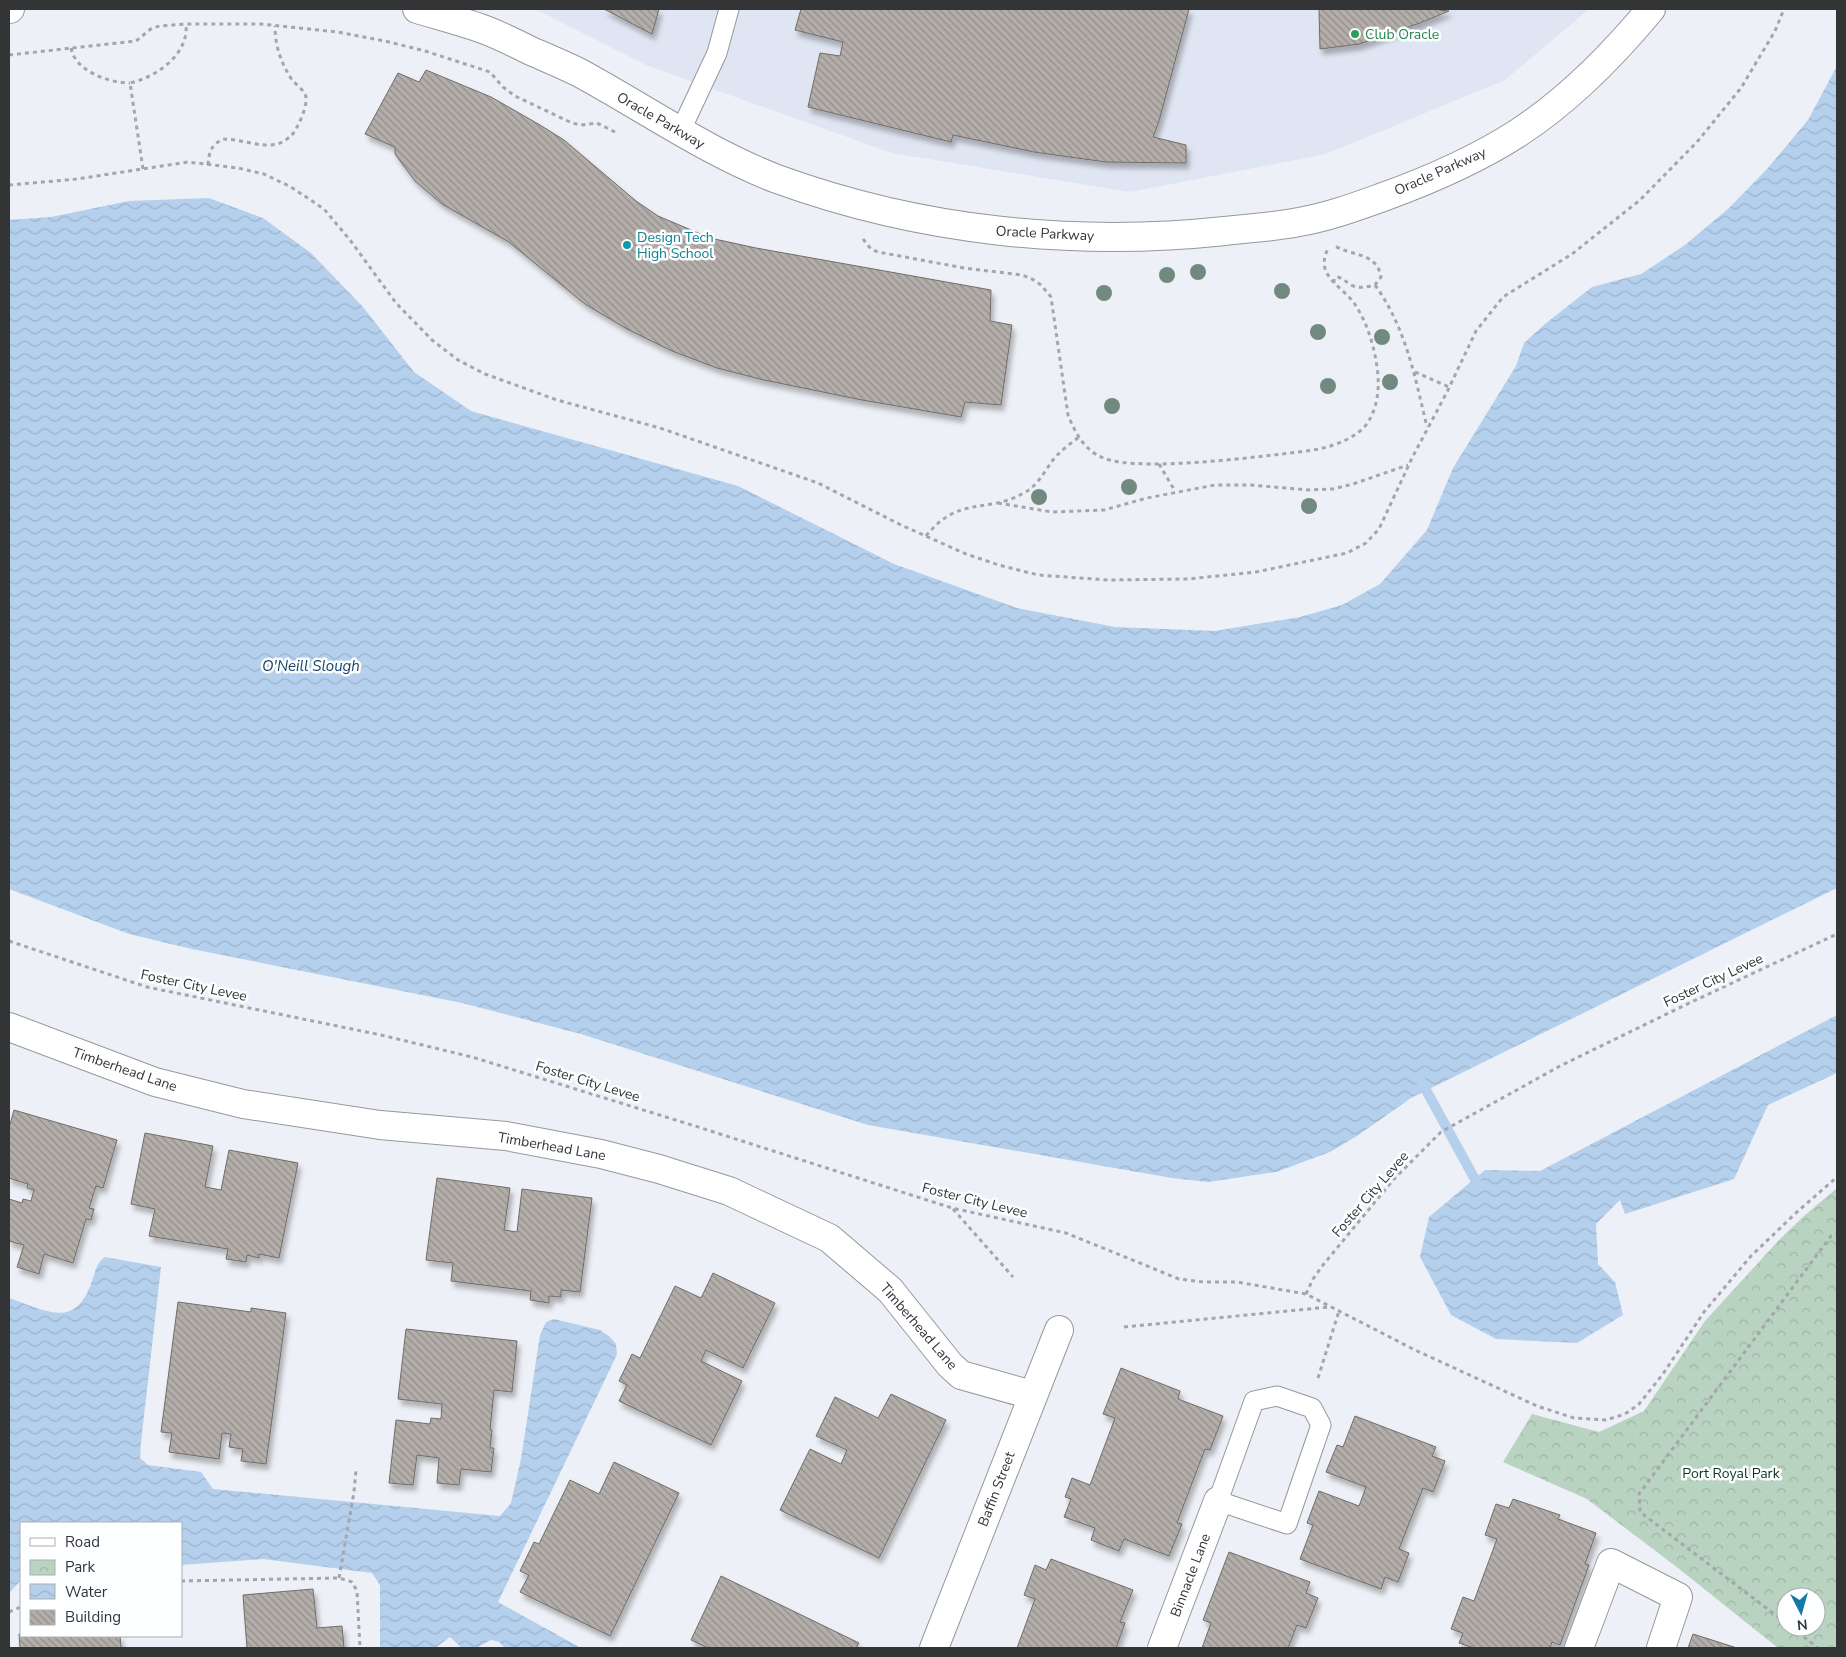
<svg xmlns="http://www.w3.org/2000/svg" width="1846" height="1657" font-family="'Nunito Sans',sans-serif">
  <style>
    .built { fill: #dfe5f2 }
    .park { fill: url(#park-crowns); fill-rule: evenodd }
    .water { fill: url(#water-waves) }
    .lines { fill: none; stroke-linecap: round; stroke-linejoin: round }
    .stream { stroke: #b5d0ed; stroke-width: 10 }
    .building { fill: url(#building-back-hatch); stroke: #716c68; filter: url(#shadow) }
    .service-casing { stroke: #96989e; stroke-width: 21 }
    .minor-casing { stroke: #96989e; stroke-width: 30 }
    .tertiary-casing { stroke: #96989e; stroke-width: 30 }
    .path { stroke: #a4a6ab; stroke-width: 3; stroke-dasharray: 4 4; stroke-linecap: butt }
    .service { stroke: #fff; stroke-width: 19 }
    .minor { stroke: #fff; stroke-width: 28 }
    .tertiary { stroke: #fff; stroke-width: 28 }
    .tree { fill: #71897f }
    .leisure-dot { fill: #2e9e5b; stroke: #fdfeff; stroke-width: 2 }
    .culture-dot { fill: #0f9aa8; stroke: #fdfeff; stroke-width: 2 }
    .labels { text-anchor: middle; stroke-width: 5; stroke-linejoin: round; paint-order: stroke }
    .leisure-label { font-size: 14px; fill: #27864d; stroke: #fdfeff; text-anchor: start }
    .street-label { font-size: 14px; fill: #333436; stroke: #fdfeff }
    .culture-label { font-size: 14px; fill: #0d838f; stroke: #fdfeff; text-anchor: start }
    .park-label { font-size: 14px; fill: #0b351d; stroke: #fdfeff }
    .water-label { font-size: 15px; font-style: italic; fill: #194168; stroke: #fdfeff }
  </style>
  <defs>
    <pattern id="park-crowns" width="20" height="18" patternUnits="userSpaceOnUse" patternTransform="scale(1.25)"><rect width="20" height="18" fill="#b8d3bf"/><path d="M2 6a3 3 0 1 1 6 0M12 15a3 3 0 1 1 6 0" fill="none" stroke="#9fb6a5"/></pattern>
    <pattern id="water-waves" width="16" height="10" patternUnits="userSpaceOnUse" patternTransform="scale(1.25)"><rect width="16" height="10" fill="#b5d0ed"/><path d="M0 5q4-4 8 0t8 0" fill="none" stroke="#9cb3cc"/></pattern>
    <pattern id="building-back-hatch" width="6" height="6" patternUnits="userSpaceOnUse" patternTransform="scale(1.25)"><rect width="6" height="6" fill="#b4aeaa"/><path d="M-1 5l2 2M0 0l6 6M5-1l2 2" fill="none" stroke="#938e8b"/></pattern>
    <filter id="shadow"><feDropShadow dx="3" dy="5.5" stdDeviation="2.5" flood-color="#0004"/></filter>
  </defs>
  <rect width="100%" height="100%" fill="#edf0f6"/>
  <path class="built" d="M535 9H1589L1505 80 1326 154 1130 192 892 153 646 65Z"/>
  <path class="park" d="M1837 1188V1648H1778L1678 1568 1587 1499 1503 1462 1532 1414 1599 1432 1644 1411 1705 1321 1778 1241 1804 1216ZM1786 1597H1816V1627H1786Z"/>
  <path class="water" d="M1837 66V888L1411 1098 1357 1136 1330 1152 1276 1172 1208 1182 1172 1178 868 1125 581 1034 462 1003 192 949 129 934 9 889V220L51 217 129 201 209 198 263 218 311 253 363 307 414 372 471 411 738 486 894 564 1017 608 1115 627 1215 631 1300 617 1342 605 1380 584 1427 530 1453 468 1516 366 1524 343 1545 324 1592 287 1641 274 1685 245 1729 208 1768 168 1808 120Z
    M1837 1015V1073L1768 1105 1734 1179 1625 1214 1620 1200 1596 1224 1598 1264 1615 1282 1623 1315 1577 1343 1496 1339 1451 1315 1420 1257 1429 1217 1485 1170 1540 1171Z
    M105 1257 161 1267 141 1442 140 1458 148 1465 201 1472 213 1489 500 1516 511 1503 521 1459 540 1335 546 1322 554 1319 600 1330 610 1337 616 1344 617 1354 613 1363 498 1602 581 1648H505L499 1642 491 1640 476 1648H462L450 1637 435 1648H380V1585L372 1573 263 1559 181 1565V1523H21V1580L11 1591 9 1597V1298C46 1310 75 1331 92 1281 95 1272 97 1262 105 1257Z"/>
  <g class="lines">
    <path class="stream" d="M1420 1079 1478 1185 1482 1186"/>
  </g>
  <path class="building" d="M604 9H659L652 34Z
    M801 9H1189L1159 121 1153 137 1186 145V163L1106 162 1034 152 953 135 951 142 808 107 820 53 840 56 843 42 795 30Z
    M1319 9H1439V10L1449 11 1420 23 1359 44 1320 49Z
    M426 70 491 97 540 125 564 140 636 201 658 216 710 238 756 248 991 290 990 321 1012 325 1001 405 965 402 961 417 862 400 764 380 717 368 672 351 627 329 585 304 509 242 442 204 415 181 395 154V147L365 134 398 73 419 82Z
    M14 1110 117 1140 103 1188 96 1186 89 1208 94 1209 91 1220 86 1219 73 1263 44 1254 39 1274 17 1267 24 1245 9 1241V1199L22 1203 23 1199 31 1201 34 1190 27 1188 28 1184 9 1178V1128Z
    M145 1133 213 1146 205 1187 221 1190 229 1150 298 1163 279 1258 259 1254V1258L247 1255 246 1262 226 1259 228 1249 149 1236 155 1209 131 1204Z
    M437 1178 510 1188 504 1230 517 1232 522 1189 592 1198 580 1292 561 1290V1297L549 1296V1303L530 1300 531 1291 451 1281 453 1263 426 1260Z
    M713 1273 775 1303 743 1368 706 1350 701 1361 742 1381 711 1445 619 1401 627 1385 619 1381 632 1354 640 1358 675 1286 701 1298Z
    M178 1302 251 1312V1308L286 1313 266 1464 241 1461 243 1449 229 1447 231 1434 222 1433 219 1459 169 1452 172 1433 161 1432Z
    M406 1329 517 1341 512 1392 494 1390 490 1430H492L490 1448H494L491 1472 461 1469 459 1485 437 1483 439 1458 417 1455 413 1485 389 1483 396 1420 430 1424 431 1418 441 1419 442 1404 398 1399Z
    M1121 1368 1180 1391 1178 1399 1223 1416 1210 1450 1205 1449 1177 1523 1182 1524 1169 1556 1124 1539 1119 1551 1091 1540 1095 1528 1064 1517 1071 1499 1065 1497 1072 1478 1090 1485 1115 1418 1103 1414Z
    M891 1394 946 1420 879 1558 780 1510 810 1449 841 1464 847 1450 816 1436 835 1397 878 1418Z
    M1355 1416 1436 1447 1432 1456 1445 1461 1433 1492 1423 1488 1399 1549 1409 1553 1398 1582 1385 1577 1381 1589 1300 1559 1313 1525 1307 1523 1319 1491 1359 1506 1366 1487 1326 1472 1337 1445 1343 1447Z
    M614 1462 679 1493 610 1636 520 1592 529 1575 520 1571 534 1542 539 1544 570 1480 599 1494Z
    M1513 1499 1560 1515 1558 1519 1596 1533 1585 1564 1589 1565 1560 1645 1552 1642 1550 1648H1474L1459 1643 1463 1633 1451 1629 1463 1597 1474 1601 1497 1539 1485 1535 1496 1504 1509 1508Z
    M1229 1552 1310 1582 1306 1593 1318 1598 1306 1628 1297 1625 1288 1648H1202L1211 1623 1203 1620Z
    M1051 1559 1133 1590 1120 1622 1125 1623 1116 1648H1017L1035 1599 1024 1595 1035 1565 1046 1570Z
    M721 1576 859 1643 856 1648H708L691 1640Z
    M313 1589 317 1628 342 1626 344 1648H247L243 1595Z
    M19 1634H21V1636H120L121 1648H20Z
    M1693 1634 1737 1648H1688Z"/>
  <g class="lines">
    <g class="service-casing">
      <path id="service" d="M680 132 717 53 729 9
        M1277 1396 1312 1408 1321 1425 1287 1524 1218 1501 1254 1401Z"/>
    </g>
    <g class="minor-casing">
      <path id="minor" d="M9 1027 155 1082 243 1104 380 1125 506 1136 601 1154 659 1169 729 1191 829 1238 890 1290 950 1365 961 1375 1032 1395
        M934 1648 1059 1330
        M1162 1648 1218 1501
        M1579 1648 1611 1563 1678 1597 1661 1648"/>
    </g>
    <g class="tertiary-casing">
      <path id="tertiary" d="M9 9H10
        M417 9C440 16 465 22 488 31 503 37 517 44 531 51 547 58 564 65 580 73 646 109 707 152 777 179 920 231 1073 247 1225 231 1249 228 1274 227 1299 222 1328 217 1355 207 1383 197 1430 180 1476 160 1518 133 1569 100 1612 56 1651 9"/>
    </g>
    <path class="path" d="M71 48C75 71 109 83 130 83
      M9 55 136 41 152 28 160 26 186 24H261L337 32 385 41 425 51 490 72 503 87 515 96 572 123 581 125 597 123 615 132
      M208 165C209 152 211 145 223 139 241 139 260 148 277 144 282 143 287 139 291 136 297 130 310 103 305 94 302 89 296 84 292 80 281 63 275 46 275 26
      M143 169 130 83C157 77 189 54 186 24
      M9 185 77 179 188 162 238 168 264 174 291 187 324 209 350 240 396 303 432 340 458 360 485 374 557 400 660 428 818 483 901 525 966 554 999 565 1038 575 1108 580 1188 579 1256 572 1347 553 1366 543 1379 529 1412 458 1447 392 1476 331 1503 297 1572 254 1640 200 1697 142 1741 88 1775 31 1784 9
      M863 239 871 249 878 252 964 268 1022 275 1032 279 1041 285 1051 297 1068 415C1086 460 1105 463 1151 464 1194 464 1239 459 1282 454 1297 452 1313 451 1327 447 1341 443 1357 436 1366 425 1378 409 1380 386 1377 367 1374 345 1367 322 1354 303 1341 285 1313 275 1329 247
      M1334 283V279L1337 277C1343 278 1346 282 1351 285 1359 289 1367 287 1375 285L1381 277C1377 252 1351 256 1335 246
      M1375 285C1406 328 1415 377 1427 427
      M1415 372 1449 387
      M1159 464 1175 491
      M998 503 1052 512 1104 510 1147 498 1215 485H1250L1309 490 1333 489 1353 484 1408 465
      M926 536C959 495 985 514 1022 494 1037 487 1044 472 1053 460 1060 451 1070 444 1079 437
      M9 941 147 987 381 1035 472 1057 695 1126 952 1208 1066 1233 1179 1279 1204 1282H1237L1306 1294 1415 1350 1537 1406 1574 1418 1606 1420 1625 1414 1639 1404 1663 1374 1704 1312 1751 1256 1798 1211 1837 1177
      M953 1209 1013 1277
      M1306 1294 1313 1279 1323 1265 1394 1179 1441 1132 1560 1066 1683 1006 1837 934
      M1124 1327 1329 1307
      M1318 1378 1339 1311
      M339 1578 354 1492 356 1470
      M181 1581 339 1578 352 1582 357 1591 360 1648
      M9 1612 21 1607
      M1786 1623 1640 1512 1639 1494 1831 1236 1837 1234
      M1791 1627 1818 1648"/>
    <use href="#service" class="service"/>
    <use href="#minor" class="minor"/>
    <use href="#tertiary" class="tertiary"/>
  </g>
  <g class="tree">
    <circle cx="1198" cy="272" r="8"/>
    <circle cx="1167" cy="275" r="8"/>
    <circle cx="1282" cy="291" r="8"/>
    <circle cx="1104" cy="293" r="8"/>
    <circle cx="1318" cy="332" r="8"/>
    <circle cx="1382" cy="337" r="8"/>
    <circle cx="1390" cy="382" r="8"/>
    <circle cx="1328" cy="386" r="8"/>
    <circle cx="1112" cy="406" r="8"/>
    <circle cx="1129" cy="487" r="8"/>
    <circle cx="1039" cy="497" r="8"/>
    <circle cx="1309" cy="506" r="8"/>
  </g>
  <circle class="leisure-dot" cx="1355" cy="34" r="5"/>
  <circle class="culture-dot" cx="627" cy="245" r="5"/>
  <g class="labels">
    <g class="leisure-label">
      <text x="1365" y="39">Club Oracle</text>
    </g>
    <g class="street-label">
      <text transform="translate(661 120) rotate(30)" y="5">Oracle Parkway</text>
      <text transform="translate(1440 171) rotate(-24)" y="5">Oracle Parkway</text>
      <text transform="translate(1045 233) rotate(3)" y="5">Oracle Parkway</text>
      <text transform="translate(1713 980) rotate(-25)" y="5">Foster City Levee</text>
      <text transform="translate(194 985) rotate(12)" y="5">Foster City Levee</text>
      <text transform="translate(125 1069) rotate(19)" y="5">Timberhead Lane</text>
      <text transform="translate(588 1081) rotate(17)" y="5">Foster City Levee</text>
      <text transform="translate(552 1146) rotate(10)" y="5">Timberhead Lane</text>
      <text transform="translate(1370 1194) rotate(-49)" y="5">Foster City Levee</text>
      <text transform="translate(975 1200) rotate(14)" y="5">Foster City Levee</text>
      <text transform="translate(919 1326) rotate(49)" y="5">Timberhead Lane</text>
      <text transform="translate(996 1489) rotate(-69)" y="5">Baffin Street</text>
      <text transform="translate(1190 1575) rotate(-69)" y="5">Binnacle Lane</text>
    </g>
    <g class="culture-label">
      <text x="637" y="242">Design Tech<tspan x="637" dy="16">High School</tspan></text>
    </g>
    <g class="park-label">
      <text x="1731" y="1478">Port Royal Park</text>
    </g>
    <g class="water-label">
      <text x="311" y="671">O'Neill Slough</text>
    </g>
  </g>
  <rect width="1846" height="1657" fill="none" stroke="#333436" stroke-width="20"/>
  <rect x="20" y="1522" width="162" height="115" fill="#fdfeff" stroke="#acadaf"/>
  <rect x="30" y="1538" width="25" height="8" fill="#ffffff" stroke="#acadaf"/>
  <text x="65" y="1547" font-size="15" fill="#333436">Road</text>
  <rect x="30" y="1560" width="25" height="15" fill="url(#park-crowns)" stroke="#acadaf"/>
  <text x="65" y="1572" font-size="15" fill="#333436">Park</text>
  <rect x="30" y="1584" width="25" height="15" fill="url(#water-waves)" stroke="#acadaf"/>
  <text x="65" y="1597" font-size="15" fill="#333436">Water</text>
  <rect x="30" y="1610" width="25" height="15" fill="url(#building-back-hatch)" stroke="#acadaf"/>
  <text x="65" y="1622" font-size="15" fill="#333436">Building</text>
  <g transform="translate(1801 1612) rotate(174)"><circle r="24" fill="#fdfeff" stroke="#acadaf"/>
  <path d="M0-4L9 19L0 12L-9 19Z" fill="#1479a4"/>
  <text y="-8" font-size="14" font-weight="bold" text-anchor="middle" fill="#333436">N</text>
  </g>
</svg>
